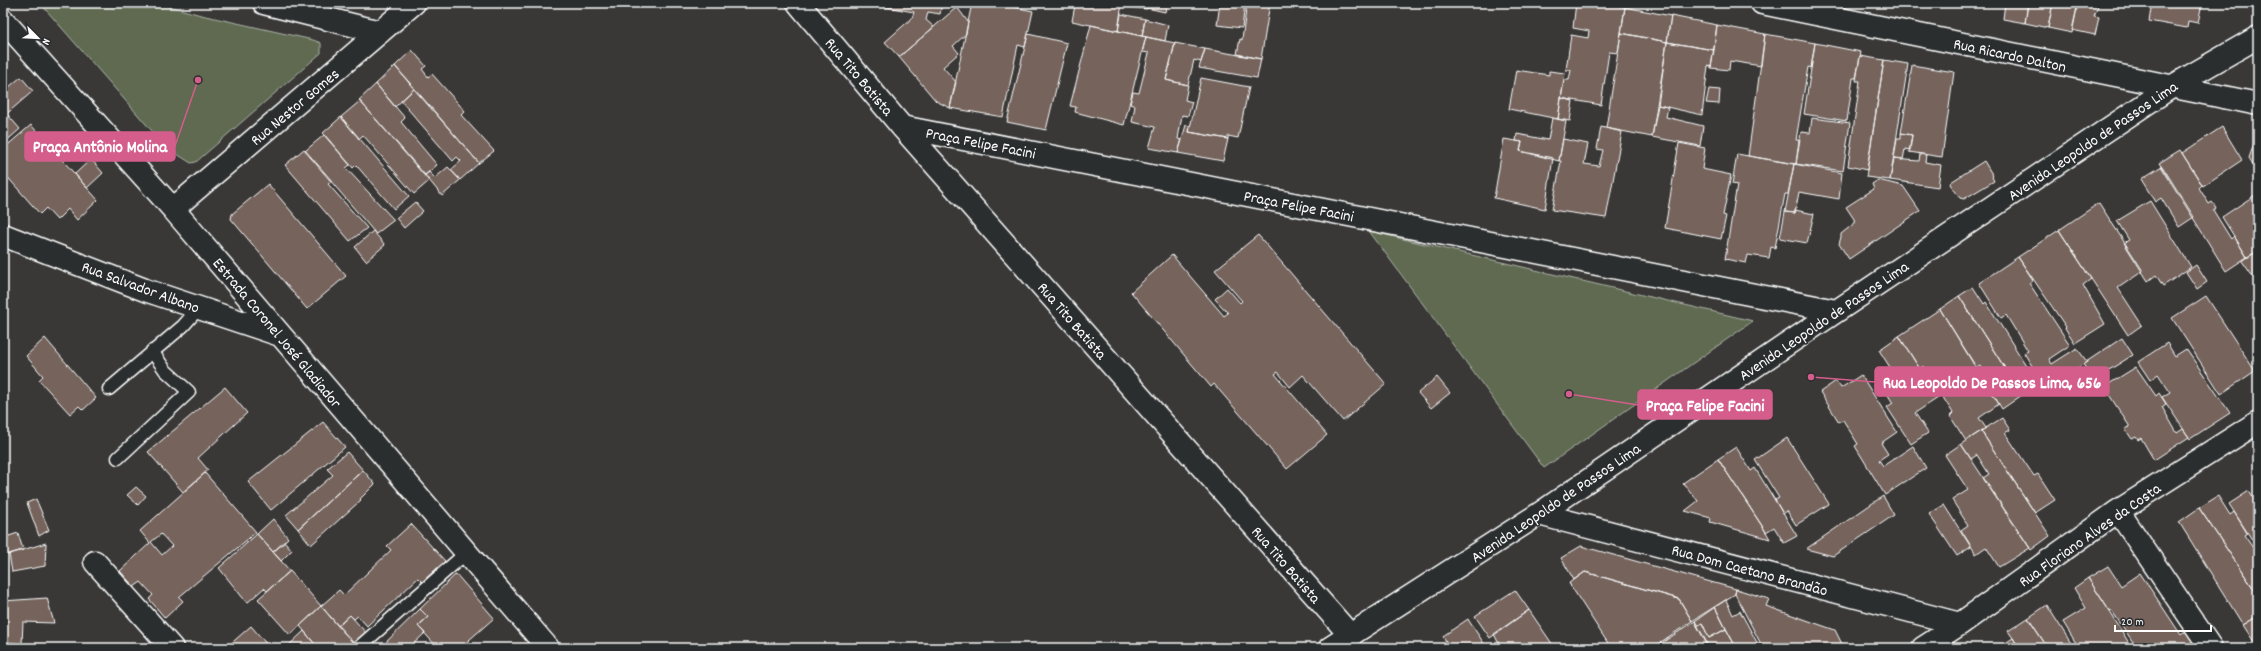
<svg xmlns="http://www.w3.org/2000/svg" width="2261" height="651" font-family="Dekko,sans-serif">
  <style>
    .park { fill: #5e6a51; stroke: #aeb4a8 }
    .building { fill: #75645c; stroke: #fff; fill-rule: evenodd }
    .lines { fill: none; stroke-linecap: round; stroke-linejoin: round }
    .lane-casing { stroke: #fff; stroke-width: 15 }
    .street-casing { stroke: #fff; stroke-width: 25 }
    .lane { stroke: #2a2d2e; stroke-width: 12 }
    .street { stroke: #2a2d2e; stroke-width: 22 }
    .labels { text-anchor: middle; stroke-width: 3; stroke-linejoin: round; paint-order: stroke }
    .street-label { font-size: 16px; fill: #fff; stroke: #2a2d2e }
    .leader { fill: none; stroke: #d45d8c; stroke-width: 1.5 }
    .callout-dot { fill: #d45d8c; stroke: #2a2d2e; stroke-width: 1.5 }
    .callout { fill: #d45d8c; stroke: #d45d8c; stroke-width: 1.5 }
    .callout-label { font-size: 17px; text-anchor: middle; font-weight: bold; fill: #fff }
  </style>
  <rect width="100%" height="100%" fill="#393837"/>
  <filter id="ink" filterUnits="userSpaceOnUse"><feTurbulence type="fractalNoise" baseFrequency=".025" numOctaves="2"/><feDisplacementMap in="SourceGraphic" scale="8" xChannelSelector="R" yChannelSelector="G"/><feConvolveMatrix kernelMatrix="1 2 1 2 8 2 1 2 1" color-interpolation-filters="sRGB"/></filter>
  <g filter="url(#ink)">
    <path class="park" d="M40 3H157L201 15 313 40 321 43V53L196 162 191 163 166 147Z
      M1369 231 1753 321 1544 468Z"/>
    <path class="building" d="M864 3H942L940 14 928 12 926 20 934 27 899 57 885 42 912 18 914 12Z
      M972 3H995L1033 11 1025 47 1018 45 1003 117 950 108Z
      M1082 3H1122L1118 31 1072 21 1075 5 1081 6Z
      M1127 3H1147V9L1127 7Z
      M1147 3H1167L1165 12 1147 8Z
      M1220 3H1245L1242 28 1217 25Z
      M1247 3H1270L1261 59 1237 54 1240 39 1242 40Z
      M1576 3H1603L1625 7 1618 53 1609 52 1601 105 1561 98 1564 80H1569L1571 70H1566L1571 35 1588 38 1589 31 1573 28Z
      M2005 3H2028L2025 23 2003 19Z
      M2028 3H2053L2048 28 2025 23Z
      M2053 3H2078L2072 33 2048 28Z
      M2078 3H2099L2094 16 2099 17 2095 35 2072 30Z
      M2152 3H2202L2198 23 2188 21 2187 28 2149 21Z
      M957 7 968 22 966 34 953 46 959 53 943 67 956 82 950 108 936 101 899 57Z
      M1625 7 1671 16 1667 42 1621 33Z
      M1121 14 1145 19 1142 36 1118 31Z
      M1671 16 1717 25 1714 50 1667 42Z
      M1145 19 1168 25 1165 41 1142 36Z
      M1091 25 1146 37 1124 125 1075 112 1076 107 1070 106Z
      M1717 25 1765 34 1761 66 1730 61 1729 70 1711 68Z
      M1621 33 1667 42 1652 137 1606 128Z
      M1028 34 1067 43 1046 130 1007 122Z
      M1765 34 1815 43 1811 68 1808 67 1796 140H1799L1796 164 1748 156Z
      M1146 37 1175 43 1166 80 1188 85 1185 100 1192 102 1188 116 1182 115 1178 139 1182 140 1178 153 1149 148 1155 127 1132 122 1135 106 1130 104 1133 92 1139 93 1149 53 1142 52Z
      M1667 42 1714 50 1711 67 1708 66 1702 115 1658 105Z
      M1175 43 1205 49 1201 62 1194 60 1188 85 1166 80Z
      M1815 43 1861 52 1856 78H1853L1847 121 1804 114Z
      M1205 49 1261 59 1257 78 1199 68Z
      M412 50 426 66 422 69 428 77 432 74 465 111 461 115 494 151 479 163 395 66Z
      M1860 56 1884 60 1867 170 1848 166 1860 81H1856Z
      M1884 60 1908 64 1890 180 1866 177Z
      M1912 65 1954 72 1942 157 1909 152 1912 135 1901 133Z
      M395 66 414 89 395 107 376 84Z
      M1516 70 1549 75V71L1565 73 1558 119 1509 109Z
      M21 77 33 91 3 117V92Z
      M1201 78 1249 87 1238 138 1228 136V139L1189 132Z
      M376 84 405 118 401 122 437 165 425 175 359 100Z
      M414 89 479 163 460 180 451 170 461 161 457 157 453 161 401 101Z
      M1709 89 1720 90 1719 104 1706 103Z
      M1561 98 1573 101 1570 121 1558 119Z
      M360 101 429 181 414 194 363 135 359 139 341 117Z
      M1658 105 1668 107 1666 117 1703 126 1700 146 1652 137Z
      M7 114 20 129 3 144V117Z
      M341 117 409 196 394 209 356 165 353 168 323 133Z
      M1552 118 1566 121 1559 161 1520 151 1522 142 1516 141 1517 134 1548 140Z
      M1812 118 1850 123 1843 171 1796 164 1801 132 1810 133Z
      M31 125 98 200 77 220 68 209 57 220 46 208 40 214 3 172V149Z
      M1186 125 1190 126 1189 132 1228 139 1223 161 1178 153Z
      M1601 127 1622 132 1606 218 1552 210 1561 161H1559L1563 139 1588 144 1584 164 1599 166 1603 150 1597 149Z
      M2222 127 2242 160 2203 186 2182 153Z
      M1901 133 1912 135 1910 150 1905 149 1903 160 1894 159 1897 138H1901Z
      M324 135 350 165 346 168 394 220 376 234 305 151Z
      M1504 139 1522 142 1520 151 1553 158 1545 209 1494 198Z
      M1679 143 1705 148 1702 169 1731 175 1723 215 1726 216 1721 239 1665 228Z
      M2254 144 2258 145V172L2249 158Z
      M304 149 332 181 328 184 367 228 350 241 285 165Z
      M2180 150 2202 185 2199 188 2209 204 2212 202 2215 206 2216 208 2213 210 2231 239 2234 236 2247 257 2226 271 2159 163Z
      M1737 154 1794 164 1788 194H1785L1775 248 1771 247 1769 258 1748 255 1746 263 1725 259 1737 185 1732 184Z
      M1920 154 1926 155 1925 162 1941 165 1938 187 1890 180 1894 159 1919 161Z
      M91 159 103 173 87 188 75 174Z
      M1984 161 1993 176 1992 177 1994 181 1964 199 1960 198 1950 184 1951 182Z
      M1794 164 1842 173 1839 199 1799 192 1795 213 1785 212Z
      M2162 166 2194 217 2179 227 2161 198 2155 202 2141 179Z
      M448 167 460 180 442 196 425 175 429 172 435 178Z
      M1878 180 1903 186 1920 211 1849 259 1839 244 1841 237V234L1856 222 1846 207 1874 189 1872 184Z
      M268 184 346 276 307 309 231 219 232 214Z
      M2258 193V251L2247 257 2222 217Z
      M2150 201 2191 267 2163 286 2156 275 2148 281 2124 243 2129 240 2117 221Z
      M415 202 423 211 404 228 396 218Z
      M2099 203 2143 271 2118 288 2142 325 2128 335 2059 230Z
      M1795 210 1814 214 1807 243 1780 238 1785 212 1795 213Z
      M2059 230 2091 279 2083 285 2105 324 2075 343 2065 328 2066 327 2018 257Z
      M373 231 385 245 366 261 355 247Z
      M1258 235 1386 384 1343 421 1303 375 1290 387 1278 372 1275 374 1327 435 1287 469 1214 384 1211 387 1131 292 1172 255 1224 316 1228 313 1215 299 1227 288 1240 303 1242 301 1215 270Z
      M2258 251V284L2242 261Z
      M2018 257 2033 280 2029 283 2070 345 2049 359 2052 364 2077 348 2087 362 2046 388 2024 353 2028 351 2006 315 2001 318 1979 283Z
      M2196 265 2207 282 2197 289 2186 272Z
      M1973 287 1984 304 1986 302 2029 370 2032 368 2041 382 2022 395 1959 296Z
      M1959 296 2022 395 2002 409 1987 385 1990 383 1980 366 1976 368 1940 309Z
      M2206 296 2255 371 2221 394 2172 318Z
      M1940 309 1999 404 1979 418 1986 428 1966 441 1950 416 1953 413 1923 366 1920 369 1899 336Z
      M1899 336 1938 398 1915 413 1928 433 1911 444 1887 407 1893 403 1886 392 1879 395 1873 385 1893 372 1879 350Z
      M45 338 96 398 83 410 79 406 70 414 39 380 43 376 26 356Z
      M2122 338 2133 355 2093 380 2083 364Z
      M2167 343 2175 356 2186 349 2230 413 2190 439 2162 397 2170 392 2158 374 2150 380 2138 362Z
      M2136 367 2156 396 2159 393 2166 404 2162 407 2177 433 2183 429 2189 437 2154 460 2141 438 2138 440 2136 437 2132 439 2125 429 2130 427 2104 387Z
      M1861 375 1897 432 1881 443 1888 454 1879 460 1883 466 1913 446 1926 468 1885 495 1855 446 1858 444 1843 420 1839 422 1820 392 1836 381 1841 388Z
      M1437 377 1450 393 1431 408 1418 393Z
      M225 387 247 413 198 458 208 470 183 492 148 452Z
      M2002 418 2010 430 2005 433 2034 476 2038 474 2055 500 2035 513 1981 431Z
      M323 422 345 447 271 510 248 482Z
      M1981 431 2050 536 2031 550 1983 478 1989 474 1977 455 1971 459 1961 444Z
      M1787 438 1829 504 1796 525 1787 511 1783 514 1775 500 1779 498 1755 460Z
      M1961 444 2030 548 1999 567 1986 547 1976 554 1961 530 1968 525 1952 500 1968 490 1945 455Z
      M1736 447 1751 471 1755 468 1797 536 1784 543 1774 527 1766 532 1718 459Z
      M347 452 363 470 298 529 286 515 333 475 327 469Z
      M1718 459 1766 532 1770 539 1710 522 1711 518 1685 511 1698 501 1683 483Z
      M363 470 375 484 360 499 361 500 311 545 298 529Z
      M205 473 256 532 179 597 183 601 165 618 149 599 153 595 141 582 134 587 120 571 150 543 140 531ZM161 534 172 546 162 555 151 542Z
      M136 487 146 496 138 505 127 495Z
      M2249 491 2258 506V549L2229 504Z
      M1883 496 1894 515 1833 556 1806 549Z
      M2218 496 2230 515 2234 512 2247 533 2244 535 2258 555V595L2199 508Z
      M36 499 49 530 39 536 27 503Z
      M1944 505 1971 547 1957 556 1929 514Z
      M2199 508 2258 595V616L2243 625 2179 522Z
      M273 519 288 538 273 552 257 534Z
      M411 524 445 561 422 582 418 578 367 626 358 616 354 619 350 615 338 626 321 606 339 590 344 595 391 550 387 546Z
      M18 533 23 550 3 556V538Z
      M257 534 290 571 267 591 264 588 247 603 219 568Z
      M285 542 292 550 281 561 273 552Z
      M46 543 45 566 12 572 9 554Z
      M1581 546 1736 589 1735 594 1692 621 1679 599 1585 572 1574 580 1561 558Z
      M2108 566 2121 586 2140 573 2181 635 2186 631 2197 648H2137L2112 611 2110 612 2088 578Z
      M290 571 321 606 290 635 258 599Z
      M1585 572 1679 599 1692 621 1652 648H1611L1569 583Z
      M456 574 494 618 460 648H438L418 626 428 617 420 609Z
      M2088 578 2110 612 2132 648H2079L2063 622 2086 608 2074 588Z
      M1736 589 1769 599 1766 606 1835 630 1844 648H1763L1735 594Z
      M1515 590 1529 610 1490 638 1475 616Z
      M47 598 54 623 23 622 22 644 3 642V601Z
      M1726 600 1733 615 1740 611 1760 648H1736L1715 607Z
      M2047 605 2048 607 2074 648H2048L2028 618Z
      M321 606 356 646 353 648H318L300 626Z
      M1715 607 1726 629 1709 638 1702 623 1697 626 1695 621Z
      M420 609 428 617 418 626 425 633 409 648H380Z
      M1529 610 1555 648H1501L1494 634Z
      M350 615 368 635 356 646 338 626Z
      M2258 616V648L2243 625Z
      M2028 618 2048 648H2019L2013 638 2008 631Z
      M1468 619 1469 621 1487 648H1450L1444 638 1443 636Z
      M1695 621 1707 643 1703 645 1705 648H1654Z
      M1702 623 1709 638 1726 629 1735 645 1729 648H1709L1697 626Z
      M251 626 270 648H219L224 644 227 647Z
      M304 631 318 648H286Z
      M2013 638 2019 648H1998Z
      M3 642 22 644 21 648H3Z
      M27 645H28L60 648H26Z"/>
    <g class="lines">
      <g class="lane-casing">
        <path id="lane" d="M109 389 183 326 199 308
          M118 458 189 392 165 370 152 351
          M358 648 466 553"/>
      </g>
      <g class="street-casing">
        <path id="street" d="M264 3 380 32
          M798 3 902 127 1351 636
          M1762 3 2258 104
          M3 20 173 209 548 648
          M902 127 1836 311
          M173 209 414 3
          M3 235 145 290 280 335
          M2118 511 2211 648
          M1539 514 1960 624
          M95 562 172 648
          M1330 648 1539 514 1783 347 2171 87 2258 37
          M1923 648 1960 624 2118 511 2258 422"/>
      </g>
      <use href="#lane" class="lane"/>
      <use href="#street" class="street"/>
    </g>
  </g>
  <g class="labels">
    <g class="street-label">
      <text transform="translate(2010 54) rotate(12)" y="6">Rua Ricardo Dalton</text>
      <text transform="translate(860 76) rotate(50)" y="6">Rua Tito Batista</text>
      <text transform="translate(294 106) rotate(-40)" y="6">Rua Nestor Gomes</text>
      <text transform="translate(2092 140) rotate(-34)" y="6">Avenida Leopoldo de Passos Lima</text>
      <text transform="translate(981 142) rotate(11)" y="6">Praça Felipe Facini</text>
      <text transform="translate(1299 205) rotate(11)" y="6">Praça Felipe Facini</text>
      <text transform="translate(141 286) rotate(20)" y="6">Rua Salvador Albano</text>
      <text transform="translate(1073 320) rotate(49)" y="6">Rua Tito Batista</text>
      <text transform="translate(1823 320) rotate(-34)" y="6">Avenida Leopoldo de Passos Lima</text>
      <text transform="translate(278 332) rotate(50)" y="6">Estrada Coronel José Gladiador</text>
      <text transform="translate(1555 502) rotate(-34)" y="6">Avenida Leopoldo de Passos Lima</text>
      <text transform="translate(2089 534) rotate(-35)" y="6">Rua Floriano Alves da Costa</text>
      <text transform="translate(1287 564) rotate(49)" y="6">Rua Tito Batista</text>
      <text transform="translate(1750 569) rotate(15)" y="6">Rua Dom Caetano Brandão</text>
    </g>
  </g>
  <path class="leader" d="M198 80L175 146M1811 377L1875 382M1569 394L1638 405"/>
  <g class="callout-dot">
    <circle cx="198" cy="80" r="4"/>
    <circle cx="1811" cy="377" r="4"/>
    <circle cx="1569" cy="394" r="4"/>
  </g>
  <g class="callout">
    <rect x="25" y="132" width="150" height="29" rx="4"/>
    <rect x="1875" y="367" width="234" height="29" rx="4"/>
    <rect x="1638" y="390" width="134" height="29" rx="4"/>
  </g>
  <g class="callout-label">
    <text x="100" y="152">Praça Antônio Molina</text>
    <text x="1992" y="388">Rua Leopoldo De Passos Lima, 656</text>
    <text x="1705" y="411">Praça Felipe Facini</text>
  </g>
  <rect width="2261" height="651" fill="none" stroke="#2a2d2e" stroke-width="16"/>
  <rect x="8" y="8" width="2245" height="635" fill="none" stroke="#fff" stroke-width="1.5" filter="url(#ink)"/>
  <g transform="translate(38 38) rotate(114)" stroke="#2a2d2e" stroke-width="3" paint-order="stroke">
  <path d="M0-3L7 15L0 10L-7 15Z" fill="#ffffff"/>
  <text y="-6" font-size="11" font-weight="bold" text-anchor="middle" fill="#ffffff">N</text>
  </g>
  <path d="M2115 625v6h96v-6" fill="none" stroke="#ffffff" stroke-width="2"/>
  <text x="2121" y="625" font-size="12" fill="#ffffff" stroke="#2a2d2e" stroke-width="3" paint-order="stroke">20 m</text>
</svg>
